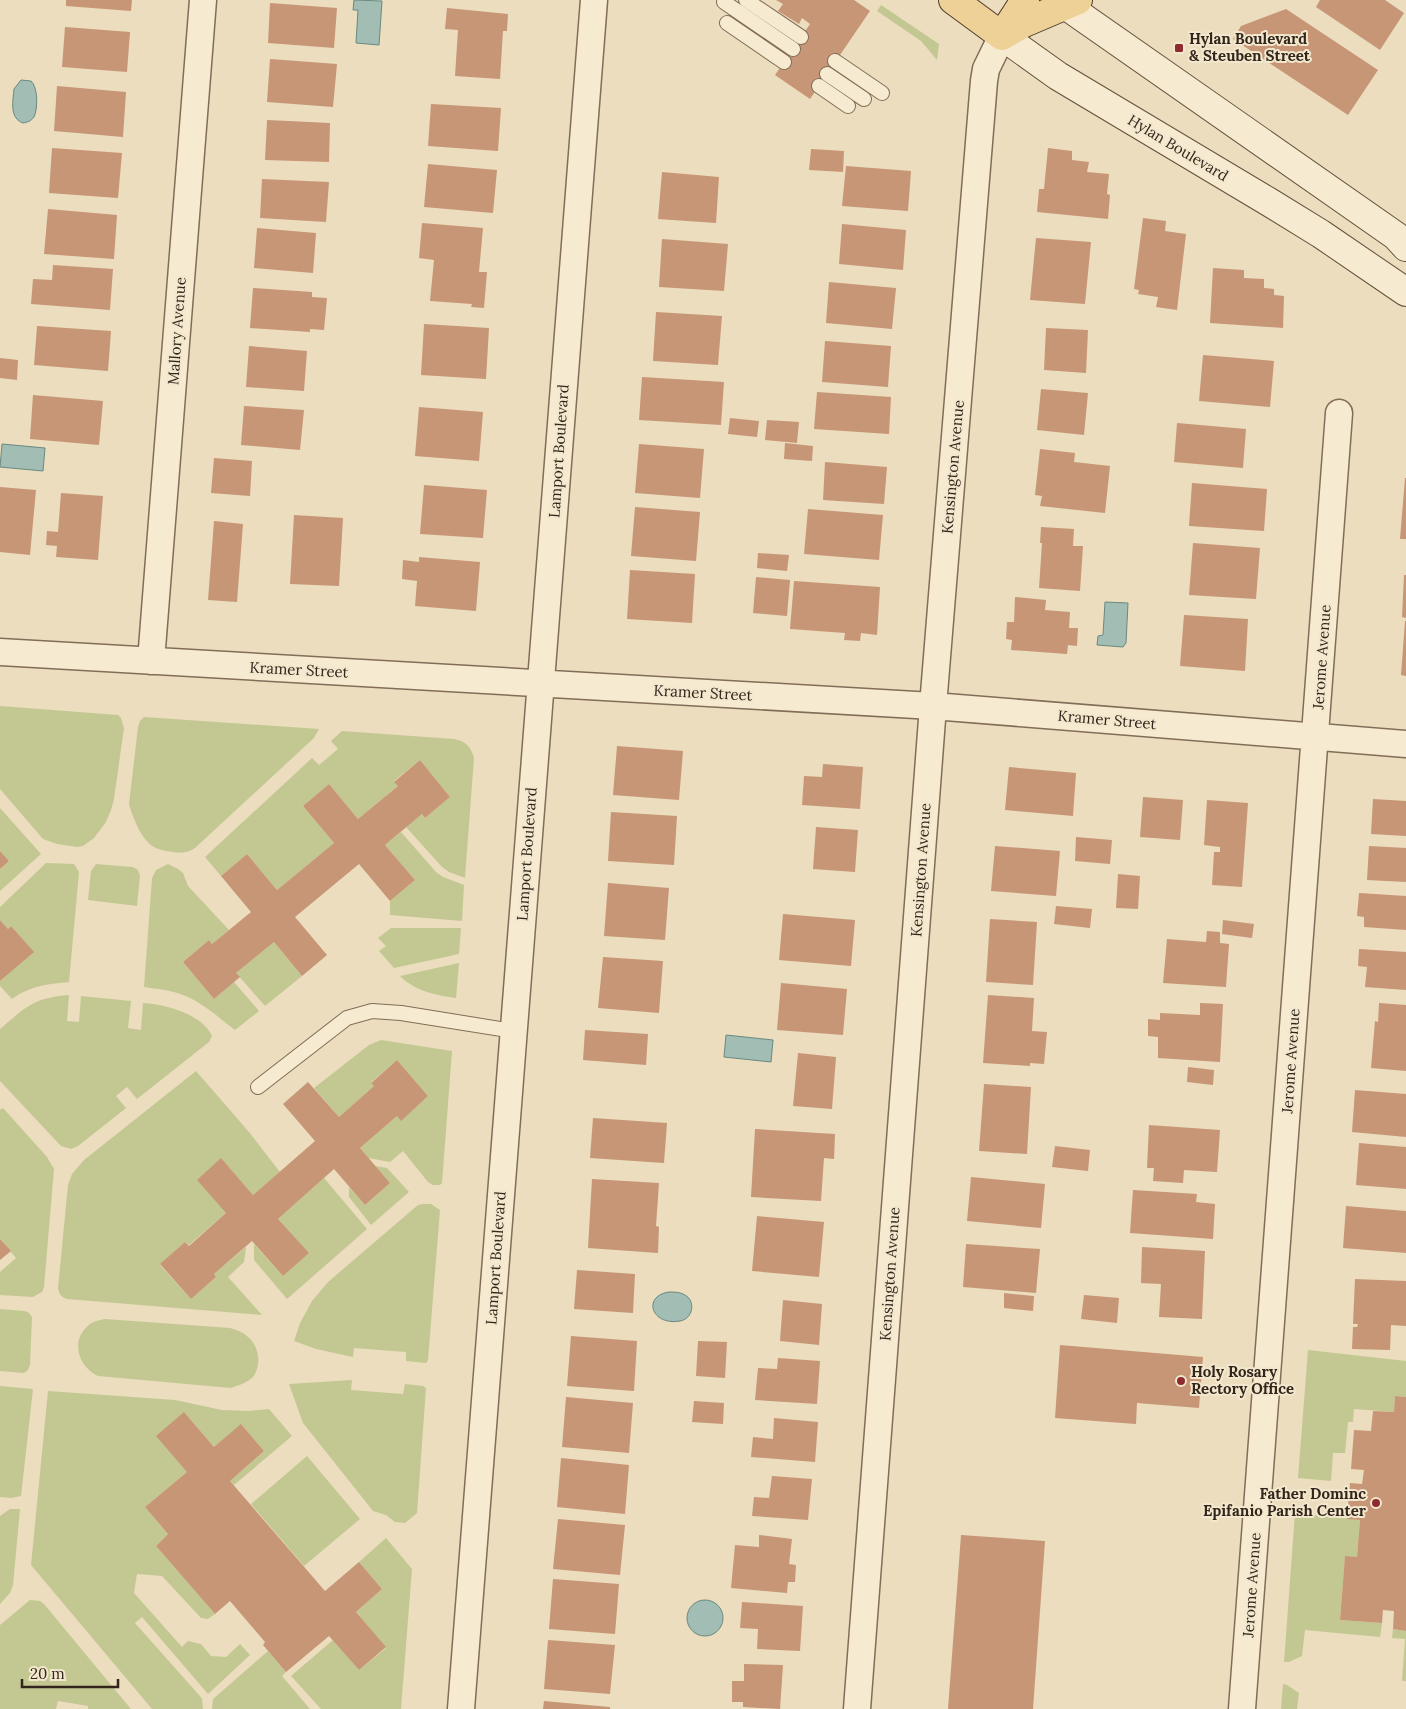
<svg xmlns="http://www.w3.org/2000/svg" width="1406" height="1709" font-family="Lora,serif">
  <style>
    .green { fill: #c3c893 }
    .water { fill: #a1bdb4; stroke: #698981 }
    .building { fill: #c79676 }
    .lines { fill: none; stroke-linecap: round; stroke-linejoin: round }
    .lane-casing { stroke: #826d58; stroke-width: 16 }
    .street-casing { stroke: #826d58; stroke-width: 29 }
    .secondary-casing { stroke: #644f3b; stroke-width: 30 }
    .primary-casing { stroke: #503c2c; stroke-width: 30 }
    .lane { stroke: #f6ead0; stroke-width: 14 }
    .street { stroke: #f6ead0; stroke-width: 26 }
    .secondary { stroke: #f6ead0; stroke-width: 28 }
    .primary { stroke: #edd196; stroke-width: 28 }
    .poi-dot { fill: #8e2b2e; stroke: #f3e7cd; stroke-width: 2 }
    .labels { text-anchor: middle; stroke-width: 4; stroke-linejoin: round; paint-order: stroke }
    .poi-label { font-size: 15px; font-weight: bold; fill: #32261c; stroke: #f3e7cd; text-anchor: start }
    .street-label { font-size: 15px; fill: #32261c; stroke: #f3e7cd }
  </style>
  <rect width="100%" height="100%" fill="#ebddbe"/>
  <path class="green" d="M881 5 939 44 937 60 921 41 877 11Z
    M0 706 118 715 121 718 124 728 114 799 111 810 106 822 94 838 83 846 77 847 57 844 43 839 0 789Z
    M144 717 319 729 314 738 195 848C187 853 182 853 173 852 166 851 159 850 154 847 142 841 132 816 129 804L138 727 140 721Z
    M342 731 454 739C466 741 471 747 474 758L465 878 449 872 442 867 406 827 422 814 425 818 450 797 420 760 394 781 398 786 358 819 329 784 303 806 334 843 277 890 247 854 221 876 205 857 312 758 319 765 338 749 331 741Z
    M0 808 41 854 0 891V869L9 861 0 851Z
    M401 832 436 872 443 877 464 885 462 921 390 915V901L415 880 385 845Z
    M46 863 74 864 79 872 69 982C47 984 30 986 12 999L0 986V981L33 952 11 926 8 929 0 920V907Z
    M96 864 133 867 138 870 140 876 137 906 88 900 91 871Z
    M168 864 178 869 183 873 188 886 229 930 212 944 209 940 183 962 214 999 234 982 259 1011 235 1030C219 1018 202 1002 183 995 171 990 157 989 144 987L152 878 156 870Z
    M391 928H461L459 954 394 968 379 951 386 946 378 938Z
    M274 942 302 976 265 1006 236 973Z
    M459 963 456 998C435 995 415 991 400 976Z
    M69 995 67 1021 79 1022 81 996 131 1001 128 1028 141 1030 143 1003C165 1004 202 1014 212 1036L209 1042 137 1099 127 1087 116 1096 126 1108 78 1146 71 1149 61 1146 0 1081V1029C26 1007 33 998 69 995Z
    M381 1040 452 1051 442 1183 440 1185H433L428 1182 403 1151 390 1162 368 1158 360 1148 397 1116 401 1120 428 1096 397 1060 371 1082 374 1086 339 1117 314 1088 369 1045Z
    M196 1071 249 1132 280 1172 253 1195 221 1159 226 1213 189 1245 185 1242 160 1265 191 1299 216 1277 214 1274 246 1247 244 1262 228 1277 262 1315 67 1299C61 1297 59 1294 58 1288L68 1185 72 1174 84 1160Z
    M3 1108 47 1157 54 1169 44 1287 42 1292 33 1297 0 1295V1272L16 1258 0 1239V1110Z
    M375 1166 387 1168 409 1192 371 1225 349 1197V1187L365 1205 390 1183Z
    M324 1178 367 1229 287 1299 254 1260V1244L283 1276 308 1253 278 1219Z
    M423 1204H431L440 1210 428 1360 426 1363 406 1361V1352L354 1348 353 1357 316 1349 294 1341 300 1323 312 1301 328 1282 418 1205Z
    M0 1309 24 1311 28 1312 32 1317 30 1365 28 1370 24 1373 0 1371Z
    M105 1319 230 1328C237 1330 243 1332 248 1337 259 1346 262 1365 253 1377 247 1383 239 1385 231 1388L98 1376C77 1366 70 1339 90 1324 94 1321 100 1320 105 1319Z
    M1308 1350 1406 1361V1397L1395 1396 1394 1412 1354 1409 1353 1422H1348L1345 1453H1333L1331 1481 1298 1478Z
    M352 1380 351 1390 403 1394 405 1384 423 1386 426 1388 417 1513 405 1523 395 1522 386 1515 373 1511 303 1423 289 1384Z
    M0 1386 33 1389 21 1496 11 1498 0 1497Z
    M48 1391 175 1400 222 1410 249 1411 269 1409 292 1436 234 1485 230 1481 264 1451 242 1425 214 1447 184 1412 187 1472 145 1507 168 1534 156 1546 215 1614 208 1619 201 1618 162 1576 137 1574 134 1593 182 1647 188 1641 201 1644 211 1656 226 1657 240 1644 250 1655 208 1694 142 1617 135 1623 199 1695 202 1699 203 1709H152L31 1565Z
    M307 1456 360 1519 304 1566 251 1504Z
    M10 1509H20L13 1585 10 1593 0 1604V1516Z
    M1295 1513 1360 1520 1357 1557H1345L1340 1620 1382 1623 1380 1637 1305 1630 1302 1656 1289 1662H1284Z
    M386 1538 412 1569 401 1709H321L291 1676 333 1640 359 1670 386 1648 356 1612 382 1589 359 1562Z
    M30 1600 40 1601 44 1604 131 1709H88V1706L58 1701 56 1709H0V1625Z
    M1393 1629 1406 1631V1681H1402L1405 1639 1392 1638Z
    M268 1651 286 1672 282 1676 310 1709H212L213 1699Z
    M1283 1684 1287 1685 1299 1693 1297 1709H1281Z"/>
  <path class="water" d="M354 0 382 1 379 45 356 43 358 10H353Z
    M21 80 31 81C38 87 38 109 34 117 31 121 28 122 23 123 9 118 13 101 14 89Z
    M2 444 45 448 43 471 0 467Z
    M1105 602 1128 603 1126 643 1123 647 1097 645 1098 636 1103 635Z
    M726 1035 773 1040 771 1062 724 1057Z
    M669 1292C674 1292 680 1292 685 1295 696 1301 693 1319 680 1321 651 1326 642 1296 669 1292Z
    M687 1618a18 18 0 1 1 36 0a18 18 0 1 1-36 0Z"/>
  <path class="building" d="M66 0H132L131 11 66 6Z
    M776 0H854L870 11 810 99 775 75 810 24 802 18 799 24 778 11 783 4Z
    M1320 0H1385L1404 13 1380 50 1316 7Z
    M270 3 337 8 334 48 268 43Z
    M447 8 508 14 507 31H503L500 79 455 76 458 30 445 29Z
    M1286 9 1378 70 1348 115 1233 39 1241 26Z
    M65 27 130 32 127 72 62 67Z
    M270 59 337 64 333 107 267 102Z
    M57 86 126 92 123 137 54 131Z
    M431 104 501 108 498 151 428 146Z
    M267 120 330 123 329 162 265 160Z
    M52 148 122 153 118 198 49 193Z
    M1048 148 1072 151V160L1089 162 1087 172 1109 174 1107 194 1110 195 1108 219 1037 212 1039 189H1044Z
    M811 149 844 151 843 172 809 170Z
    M428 164 497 170 493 213 424 207Z
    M846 166 911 171 908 211 842 206Z
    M662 172 719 177 716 223 658 219Z
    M262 179 329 182 326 222 260 218Z
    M48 209 117 215 114 259 44 254Z
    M1143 218 1166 221 1165 231 1186 234 1177 310 1156 307 1158 297 1138 294 1139 290 1134 289Z
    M422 223 483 228 479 272H487L484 308 471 307 472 304 430 301 434 260 419 258Z
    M842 224 906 230 903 270 839 264Z
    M257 228 316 233 313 273 254 268Z
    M1036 238 1091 242 1085 304 1030 300Z
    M662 239 728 244 724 291 659 287Z
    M53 265 113 269 110 310 31 304 33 279 52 280Z
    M1213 268 1244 270V278L1264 279V288L1274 289V295L1284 296 1283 328 1210 323Z
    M829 282 896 288 892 329 826 323Z
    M253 288 312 292V297L327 298 324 330 310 329V332L250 328Z
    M656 312 722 316 718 365 653 361Z
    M424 324 489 328 486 379 421 375Z
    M37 326 111 331 108 371 34 365Z
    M1046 328 1088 330 1086 373 1044 370Z
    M825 341 891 346 888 387 822 382Z
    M249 346 307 351 304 391 246 387Z
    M1203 355 1274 361 1270 407 1199 401Z
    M0 358 18 360 17 380 0 378Z
    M642 377 724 382 721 425 639 420Z
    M1041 389 1088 393 1084 435 1037 430Z
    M817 392 891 397 889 434 814 429Z
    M33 395 103 401 99 445 30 439Z
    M244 406 304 410 300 450 241 445Z
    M419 407 483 412 479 461 415 456Z
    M730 418 759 421 757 437 728 434Z
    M767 420 799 422 797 443 765 440Z
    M1177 423 1246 429 1243 468 1174 462Z
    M785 443 813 446 812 461 784 459Z
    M639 444 704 449 700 498 635 493Z
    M1040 449 1075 453 1074 462 1110 466 1105 513 1040 506 1042 496 1035 495Z
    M214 458 252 461 250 496 211 493Z
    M825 462 887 467 884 504 823 500Z
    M1405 478H1406V539H1400Z
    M1192 483 1267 489 1264 531 1189 526Z
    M424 485 487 490 483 538 420 534Z
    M0 487 36 490 30 555 0 552Z
    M61 493 103 496 98 560 56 557 57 546 46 545 47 531 58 532Z
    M635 507 700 512 696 561 631 556Z
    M808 509 883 515 879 560 804 554Z
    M294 515 343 518 339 586 290 584Z
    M214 521 243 524 237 602 208 600Z
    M1041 527 1074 529 1073 546H1083L1080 591 1039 588 1042 543H1040Z
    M1193 543 1260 548 1256 599 1189 595Z
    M758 553 789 555 787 571 757 568Z
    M419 557 480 562 476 611 415 606 417 581 402 579 403 560 419 562Z
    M630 570 695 574 692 623 627 619Z
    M1404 575H1406V618L1402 617Z
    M756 577 790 580 787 616 753 613Z
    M794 581 880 587 877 635 861 633 860 641 844 640 845 633 790 629Z
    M1015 597 1046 600 1045 610 1070 612 1069 628H1078L1077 646 1068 645 1067 654 1011 650 1012 640 1006 639 1007 622H1014Z
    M1184 615 1248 619 1245 671 1180 666Z
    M1405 621H1406V676L1401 675Z
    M617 746 683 751 679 800 613 795Z
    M420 760 450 797 425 818 422 814 385 845 415 880 390 901 359 864 295 917 327 955 302 976 274 942 236 973 240 977 214 999 183 962 209 940 212 944 251 912 221 876 247 854 277 890 334 843 303 806 329 784 358 819 398 786 394 782Z
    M823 764 863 767 860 809 802 805 804 776 822 777Z
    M1009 767 1076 773 1073 816 1005 810Z
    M1143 797 1183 800 1180 840 1140 837Z
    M1373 799 1406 801V836L1371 834Z
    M1207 800 1248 803 1242 887 1212 885 1214 852H1220V847L1204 845Z
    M611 812 677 816 674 865 608 861Z
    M816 827 858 830 855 872 813 869Z
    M1076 837 1112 840 1110 864 1075 861Z
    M995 846 1060 851 1056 896 991 891Z
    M1369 846 1406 848V882L1367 880Z
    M0 851 9 861 0 869Z
    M1118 874 1140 876 1138 909 1116 908Z
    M608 883 669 888 665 940 604 936Z
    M1359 893 1406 896V930L1364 927V917L1357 916Z
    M1056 906 1092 909 1090 928 1054 924Z
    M783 914 855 920 851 966 779 960Z
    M990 919 1037 922 1033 985 986 982Z
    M0 920 8 929 11 926 34 952 0 981Z
    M1223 920 1254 924 1252 938 1222 934Z
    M1207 931 1220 932V943L1229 944 1226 987 1163 983 1167 939 1206 942Z
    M1359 949 1406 952V990L1365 987 1367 967 1358 966Z
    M603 957 663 961 659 1013 598 1008Z
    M781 983 847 989 843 1035 777 1030Z
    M988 995 1034 998 1032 1031 1047 1032 1044 1064 1030 1063V1066L983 1063Z
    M1200 1003 1223 1004 1220 1062 1158 1058V1037L1148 1036V1019L1160 1020V1013L1200 1015Z
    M1379 1003 1406 1005V1071L1371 1068 1375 1021 1378 1022Z
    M585 1030 648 1034 646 1065 583 1060Z
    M798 1053 836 1057 832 1109 793 1106Z
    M397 1060 428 1096 401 1121 397 1116 360 1148 390 1183 365 1205 334 1169 278 1219 309 1253 283 1276 252 1241 214 1274 216 1277 191 1299 160 1264 185 1242 189 1246 226 1213 197 1180 221 1158 253 1195 315 1141 283 1104 308 1082 339 1117 374 1086 371 1083Z
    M1188 1067 1214 1070 1213 1085 1187 1082Z
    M984 1084 1031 1087 1027 1154 979 1151Z
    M1355 1090 1406 1094V1137L1352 1132Z
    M593 1118 667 1123 664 1163 590 1158Z
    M1149 1125 1220 1130 1217 1172 1184 1170 1183 1183 1153 1181 1154 1168H1147Z
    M755 1129 835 1134 834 1159 824 1158 821 1201 751 1197Z
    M1359 1143 1406 1147V1189L1356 1185Z
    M1055 1146 1090 1150 1088 1171 1052 1167Z
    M971 1177 1045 1184 1041 1228 967 1221Z
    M592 1179 659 1183 656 1226 659 1227 658 1253 588 1248Z
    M1133 1190 1197 1194 1196 1202 1215 1204 1213 1239 1130 1233Z
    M1346 1206 1406 1211V1253L1343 1248Z
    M757 1216 824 1222 819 1277 752 1271Z
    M0 1239 11 1251 0 1260Z
    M966 1244 1040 1249 1036 1293 963 1287Z
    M1142 1247 1205 1251 1202 1319 1159 1317 1161 1284 1141 1283Z
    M577 1270 635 1274 633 1313 574 1309Z
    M1355 1279 1406 1281V1326L1391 1325 1390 1350 1352 1349 1353 1327H1357L1358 1324H1353Z
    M1004 1293 1034 1296 1033 1311 1004 1308Z
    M1084 1295 1119 1298 1117 1323 1081 1319Z
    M783 1300 822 1304 819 1345 780 1341Z
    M571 1336 637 1341 634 1391 567 1386Z
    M698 1341 727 1342 725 1378 696 1376Z
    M1060 1345 1203 1357 1199 1408 1137 1403 1136 1424 1055 1418Z
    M778 1358 820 1361 817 1404 755 1400 758 1368 777 1369Z
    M1395 1396 1406 1397V1631L1393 1629 1394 1611 1383 1610 1382 1623 1340 1620 1345 1556 1357 1557 1360 1520 1347 1519 1350 1483 1362 1484 1364 1470 1351 1469 1354 1430 1371 1431 1373 1411 1394 1412Z
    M566 1397 633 1403 629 1453 562 1447Z
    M694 1401 724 1403 723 1424 692 1422Z
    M184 1412 214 1447 241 1424 264 1451 230 1481 325 1591 359 1562 382 1589 356 1612 386 1647 359 1670 329 1636 286 1672 263 1645 265 1642 230 1601 215 1614 156 1546 168 1534 145 1507 187 1472 156 1436Z
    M774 1418 818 1422 815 1462 751 1457 753 1437 773 1439Z
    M561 1458 629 1465 625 1514 557 1507Z
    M772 1476 812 1479 808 1520 752 1516 754 1497 769 1498Z
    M558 1519 625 1525 620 1575 553 1569Z
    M759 1535 792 1539 789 1564 796 1565 795 1582H788L787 1593 731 1588 735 1545 759 1547Z
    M961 1535 1045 1541 1033 1709H948Z
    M553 1579 619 1584 615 1634 549 1629Z
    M742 1602 803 1606 800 1651 757 1649 758 1629 740 1628Z
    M548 1640 615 1645 610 1694 544 1689Z
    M744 1664 783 1665 780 1709 743 1707V1702H732V1681H744Z
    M544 1701 610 1707V1709H543Z"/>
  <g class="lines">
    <g class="lane-casing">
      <path id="lane" d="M746 0 801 37
        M724 2 793 49
        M727 23 784 62
        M835 61 882 93
        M827 74 864 99
        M819 86 848 106
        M258 1087 347 1018 372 1011 401 1013 513 1031"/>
    </g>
    <g class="street-casing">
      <path id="street" d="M0 652 933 706 1406 744
        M151 661 203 0
        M461 1709 594 0
        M857 1709 933 706 984 81 986 69 1002 36
        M1242 1709 1339 413"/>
    </g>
    <g class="secondary-casing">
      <path id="secondary" d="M1058 0 1396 236 1406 247
        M1002 36 1058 76 1269 202 1321 234 1406 292"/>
    </g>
    <g class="primary-casing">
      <path id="primary" d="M953 0 1002 36
        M1003 34 1025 0
        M1002 36 1024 23 1078 0"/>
    </g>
    <use href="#lane" class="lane"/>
    <use href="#street" class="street"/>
    <use href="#secondary" class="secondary"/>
    <use href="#primary" class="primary"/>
  </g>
  <g class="poi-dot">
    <rect x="1174" y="43" width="10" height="10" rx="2.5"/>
    <circle cx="1181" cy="1381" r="5"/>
    <circle cx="1376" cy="1503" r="5"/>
  </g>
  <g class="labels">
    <g class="poi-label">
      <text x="1189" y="44">Hylan Boulevard<tspan x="1189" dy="17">&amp; Steuben Street</tspan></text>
      <text x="1191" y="1377">Holy Rosary<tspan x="1191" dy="17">Rectory Office</tspan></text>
      <text x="1366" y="1499" text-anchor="end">Father Dominc<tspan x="1366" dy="17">Epifanio Parish Center</tspan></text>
    </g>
    <g class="street-label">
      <text transform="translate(1178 148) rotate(31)" y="5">Hylan Boulevard</text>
      <text transform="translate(177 331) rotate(-86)" y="5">Mallory Avenue</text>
      <text transform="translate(559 451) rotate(-86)" y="5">Lamport Boulevard</text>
      <text transform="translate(953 467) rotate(-85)" y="5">Kensington Avenue</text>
      <text transform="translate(1322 657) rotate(-86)" y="5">Jerome Avenue</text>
      <text transform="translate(299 670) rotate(3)" y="5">Kramer Street</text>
      <text transform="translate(703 693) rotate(3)" y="5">Kramer Street</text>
      <text transform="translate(1107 720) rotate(5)" y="5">Kramer Street</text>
      <text transform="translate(527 854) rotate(-86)" y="5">Lamport Boulevard</text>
      <text transform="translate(921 870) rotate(-86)" y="5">Kensington Avenue</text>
      <text transform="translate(1291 1061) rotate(-86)" y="5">Jerome Avenue</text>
      <text transform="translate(496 1258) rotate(-86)" y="5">Lamport Boulevard</text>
      <text transform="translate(890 1274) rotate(-86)" y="5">Kensington Avenue</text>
      <text transform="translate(1252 1585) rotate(-86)" y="5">Jerome Avenue</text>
    </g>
  </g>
  <path d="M22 1679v8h96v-8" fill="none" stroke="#32261c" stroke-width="2.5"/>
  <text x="30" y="1679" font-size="15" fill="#32261c" stroke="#f3e7cd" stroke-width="4" paint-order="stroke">20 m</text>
</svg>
